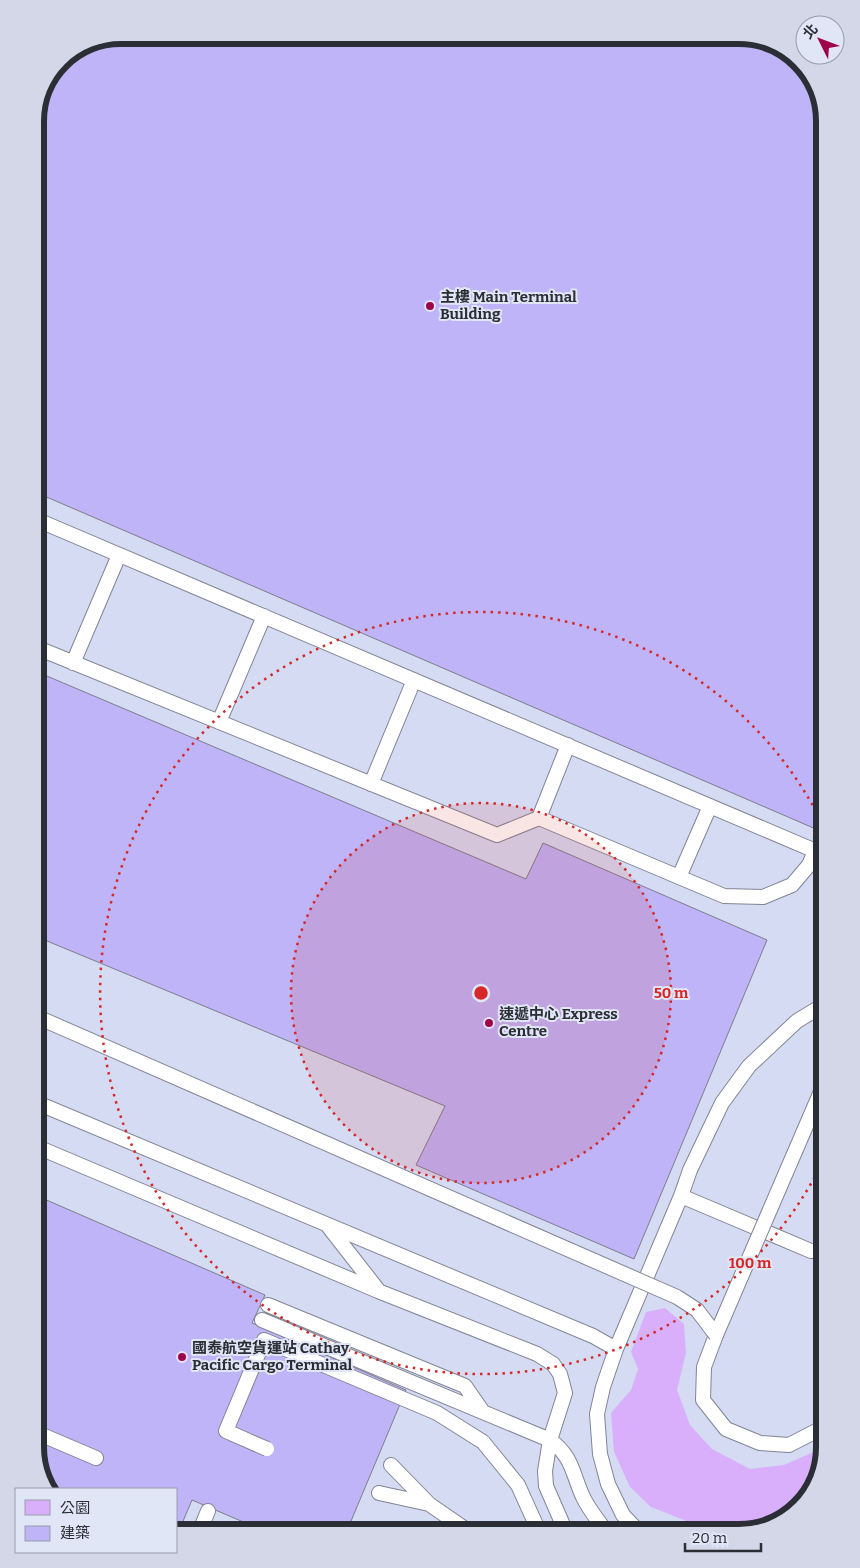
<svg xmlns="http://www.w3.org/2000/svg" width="860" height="1568" font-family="Bitter,'Noto Sans TC',serif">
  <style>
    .built { fill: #d4dbf3 }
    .green { fill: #d9affb }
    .building { fill: #beb4f7; stroke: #7e7d8c }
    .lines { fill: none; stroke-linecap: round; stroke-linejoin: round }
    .lane-casing { stroke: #818595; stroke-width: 16 }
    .lane { stroke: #fff; stroke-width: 14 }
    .lane-bridge-casing { stroke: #818595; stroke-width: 16; stroke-linecap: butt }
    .lane-bridge { stroke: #fff; stroke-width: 14 }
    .ring { fill: none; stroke: #d62828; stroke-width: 2.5; stroke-dasharray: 2.5 5 }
    .poi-dot { fill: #9f044a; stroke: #e1e6f7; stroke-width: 2 }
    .labels { text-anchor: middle; stroke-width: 4; stroke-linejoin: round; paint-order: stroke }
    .poi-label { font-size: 15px; font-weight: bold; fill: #2c2e35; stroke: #e1e6f7; text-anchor: start }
    .rim { fill: none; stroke: #2c2e35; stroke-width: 6 }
    .centre { fill: #d62828; stroke: #e1e6f7; stroke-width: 2.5 }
    .ring-label { font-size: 15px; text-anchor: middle; font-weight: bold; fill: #d62828; stroke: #e1e6f7; stroke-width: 4; stroke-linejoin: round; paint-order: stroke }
  </style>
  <rect width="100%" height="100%" fill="#e1e6f7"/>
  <path class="built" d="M745 35 791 53 818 88 825 121V1447L811 1495 772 1526 739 1533H176V1489H49L42 1480 35 1447V116Z"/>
  <path class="green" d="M665 1308 684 1324 686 1353 677 1390 690 1425 712 1449 750 1469 784 1465 825 1447 811 1495 772 1526 730 1533H717L651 1507 630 1487 614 1452 611 1413 631 1390 638 1369 631 1352 646 1312Z"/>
  <path class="building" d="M745 35 791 53 818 88 825 121V833L35 492V116L60 60 88 41Z
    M35 671 526 879 543 843 767 940 634 1259 416 1165 445 1106 35 936Z
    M35 1195 265 1295 252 1323 406 1390 346 1533H269L192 1500 178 1533H176V1489H49L42 1480 35 1447Z"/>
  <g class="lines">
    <g class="lane-casing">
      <path id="lane" d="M35 519 825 855
        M35 647 497 835 539 818 724 896 763 897 792 885 809 865 815 851
        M73 663 119 555
        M219 722 264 616
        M371 784 414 680
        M539 818 568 745
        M679 877 710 806
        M35 1102 593 1336 616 1349
        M35 1146 378 1291 537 1354 553 1364 560 1374 565 1393 550 1440 545 1471 546 1486 563 1525 568 1533
        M681 1196 811 1251
        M328 1226 378 1290
        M268 1305 465 1386 483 1412
        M262 1320 550 1440C573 1457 572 1473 583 1497 589 1510 599 1521 607 1533
        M716 1335 704 1367 703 1400 726 1429 760 1443 789 1445 822 1428 825 1423
        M35 1432 96 1458
        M483 1442 518 1485 537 1527 538 1533
        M391 1465 429 1504 471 1533
        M379 1493 429 1504
        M199 1533 208 1511
        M640 1533 623 1515 608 1484 600 1454 597 1414 603 1387 616 1349 681 1196 690 1170 722 1103 749 1066 797 1021 825 1004"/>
    </g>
    <use href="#lane" class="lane"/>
    <g class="lane-bridge-casing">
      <path id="lane-bridge" d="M35 1016 677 1297 697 1310 716 1335
        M716 1335 825 1082
        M267 1449 226 1431 264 1340 437 1413 483 1442"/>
    </g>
    <use href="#lane-bridge" class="lane-bridge"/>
  </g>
  <circle cx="481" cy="993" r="190" fill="#d62828" fill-opacity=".12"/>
  <g class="ring">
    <circle cx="481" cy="993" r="190"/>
    <path d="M825 1157A381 381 0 1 1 825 829"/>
  </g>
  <g class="poi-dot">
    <circle cx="430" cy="306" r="5"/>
    <circle cx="489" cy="1023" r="5"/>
    <circle cx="182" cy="1357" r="5"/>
  </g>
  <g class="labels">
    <g class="poi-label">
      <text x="440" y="302">主樓 Main Terminal<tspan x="440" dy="17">Building</tspan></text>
      <text x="499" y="1019">速遞中心 Express<tspan x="499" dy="17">Centre</tspan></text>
      <text x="192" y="1353">國泰航空貨運站 Cathay<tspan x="192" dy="17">Pacific Cargo Terminal</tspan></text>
    </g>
  </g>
  <path d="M0 0H860V1568H0ZM121 44H739A77 77 0 0 1 816 121V1447A77 77 0 0 1 739 1524H121A77 77 0 0 1 44 1447V121A77 77 0 0 1 121 44Z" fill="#d3d7e7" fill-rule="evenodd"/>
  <path class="rim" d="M121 44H739A77 77 0 0 1 816 121V1447A77 77 0 0 1 739 1524H121A77 77 0 0 1 44 1447V121A77 77 0 0 1 121 44Z"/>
  <circle cx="481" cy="993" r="8" class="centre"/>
  <g class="ring-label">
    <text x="671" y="998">50 m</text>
    <text x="750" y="1268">100 m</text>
  </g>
  <rect x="15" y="1488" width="162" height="65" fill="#e1e6f7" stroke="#999ca9"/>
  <rect x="25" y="1500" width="25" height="15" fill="#d9affb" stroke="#999ca9"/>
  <text x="60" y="1513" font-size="15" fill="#2c2e35">公園</text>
  <rect x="25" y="1526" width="25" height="15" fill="#beb4f7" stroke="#999ca9"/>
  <text x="60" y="1538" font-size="15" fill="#2c2e35">建築</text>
  <g transform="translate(820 40) rotate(312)"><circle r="24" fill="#e1e6f7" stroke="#999ca9"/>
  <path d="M0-4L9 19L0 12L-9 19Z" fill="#9f044a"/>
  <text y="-8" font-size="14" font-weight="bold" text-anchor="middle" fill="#2c2e35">北</text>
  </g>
  <path d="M685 1543v8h76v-8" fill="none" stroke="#2c2e35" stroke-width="2.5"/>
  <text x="692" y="1543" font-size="15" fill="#2c2e35" stroke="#e1e6f7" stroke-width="4" paint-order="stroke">20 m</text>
</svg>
